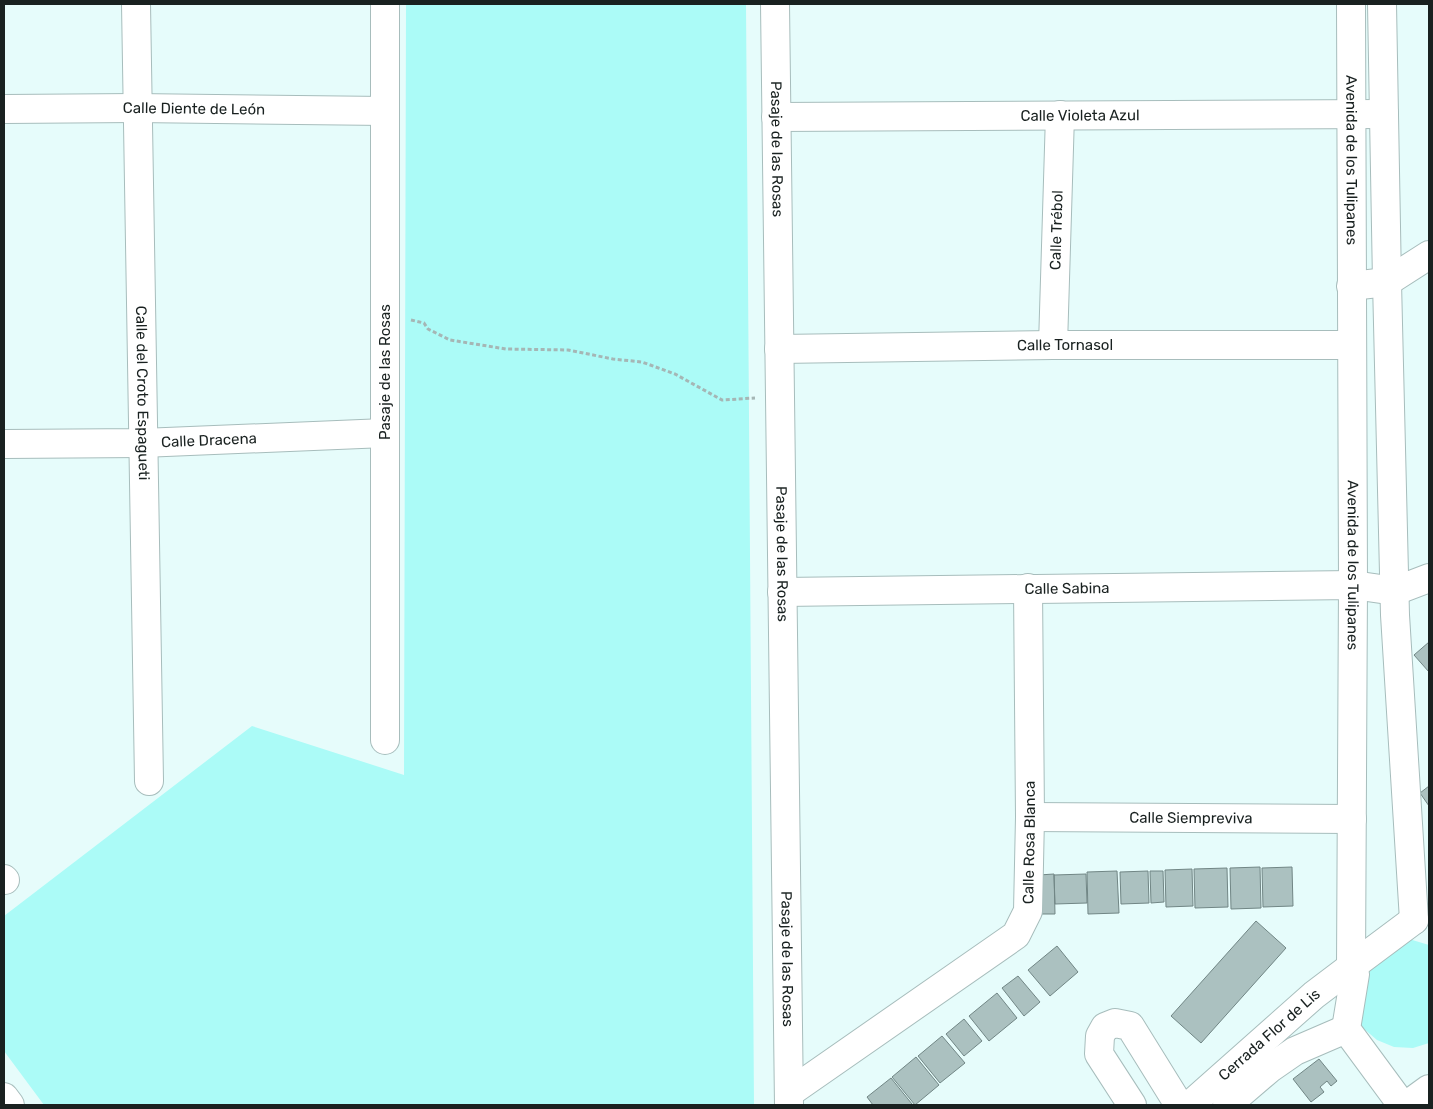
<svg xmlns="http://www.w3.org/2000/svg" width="1433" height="1109" font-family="Rubik,sans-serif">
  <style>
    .green { fill: #abfbf7 }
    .building { fill: #abc1c0; stroke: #718685 }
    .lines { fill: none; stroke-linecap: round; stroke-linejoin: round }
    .minor-casing { stroke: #a7bdbc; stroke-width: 30 }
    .tertiary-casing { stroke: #a7bdbc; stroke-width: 30 }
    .primary-casing { stroke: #a7bdbc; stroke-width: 30 }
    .path { stroke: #a5b6b5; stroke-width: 3; stroke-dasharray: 4 2.5; stroke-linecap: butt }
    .minor { stroke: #fff; stroke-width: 28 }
    .tertiary { stroke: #fff; stroke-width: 28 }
    .primary { stroke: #fff; stroke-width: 28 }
    .labels { text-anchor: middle; stroke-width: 5; stroke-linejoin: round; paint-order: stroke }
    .street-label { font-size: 15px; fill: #192120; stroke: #fff }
  </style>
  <rect width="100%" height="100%" fill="#e6fcfb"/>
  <path class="green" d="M406 4H746L754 1105H44L4 1051V916L252 726 404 775Z
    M1409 939 1429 945V1043L1413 1048 1394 1047 1377 1040 1363 1028 1354 1011 1355 974Z"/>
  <path class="building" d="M1429 642V672L1414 655Z
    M1429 786V806L1420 793Z
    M1260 867 1261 908 1231 909 1230 868Z
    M1292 867 1293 906 1263 907 1262 868Z
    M1227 868 1228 907 1195 908 1194 869Z
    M1192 869 1193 906 1166 907 1165 870Z
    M1117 871 1119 913 1088 914 1087 872Z
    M1148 871 1149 903 1121 904 1120 872Z
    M1150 871H1163L1164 902 1151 903Z
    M1054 874 1055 914H1040L1039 875Z
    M1086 874 1087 903 1055 904 1054 875Z
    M1256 921 1286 948 1201 1043 1171 1016Z
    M1057 946 1078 972 1050 996 1028 970Z
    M1018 976 1040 1002 1024 1016 1002 988Z
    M997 993 1017 1018 989 1041 969 1016Z
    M964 1019 982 1041 964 1056 946 1034Z
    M942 1036 965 1063 940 1083 918 1056Z
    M916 1057 939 1085 915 1105 892 1077Z
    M1319 1059 1337 1081 1331 1086 1327 1081 1320 1087 1324 1092 1311 1102 1293 1079Z
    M891 1078 912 1104 910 1105H873L867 1097Z"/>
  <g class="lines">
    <g class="minor-casing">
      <g id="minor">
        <path id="s1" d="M136 4 149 781"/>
        <path id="s2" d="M775 4 789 1105"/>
        <path id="s3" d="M4 109 136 108 385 111"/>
        <path id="s4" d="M776 117 1384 114"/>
        <path d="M1351 286 1387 282 1429 255"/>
        <path id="s5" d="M1053 345 1060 115"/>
        <path id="s6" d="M779 349 1053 345H1351"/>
        <path id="s7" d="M4 444 142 443 385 433"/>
        <path id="s8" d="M782 592 1353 585 1395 591 1429 578"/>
        <path d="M385 740V4"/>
        <path id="s9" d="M1030 817 1352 819"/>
        <path d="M4 879 5 880"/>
        <path id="s10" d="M789 1093 1016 935 1028 911 1030 817 1028 588"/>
        <path d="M4 1097 10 1105"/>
        <path d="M1132 1105 1099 1054 1100 1036 1105 1027 1115 1023 1130 1026 1179 1105"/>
        <path id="s11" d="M1190 1105 1314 995 1351 967"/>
        <path d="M1227 1105 1269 1069 1295 1051 1346 1029"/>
      </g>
    </g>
    <g class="tertiary-casing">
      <g id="tertiary">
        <path id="s12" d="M1351 4 1353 585 1351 967 1355 974 1346 1029 1402 1105"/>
        <path d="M1382 4 1387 282 1395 615 1414 920"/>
        <path d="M1351 967 1414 920"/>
      </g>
    </g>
    <g class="primary-casing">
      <path id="primary" d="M1407 1105 1429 1089"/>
    </g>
    <path class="path" d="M411 320 424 323 428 329 450 340 506 349 568 350 613 359 642 362 675 374 722 400 755 398"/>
    <use href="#minor" class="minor"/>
    <use href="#tertiary" class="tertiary"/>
    <use href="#primary" class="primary"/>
  </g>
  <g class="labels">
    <g class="street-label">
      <text dy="5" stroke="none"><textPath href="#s3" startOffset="190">Calle Diente de León</textPath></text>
      <text dy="5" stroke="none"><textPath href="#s4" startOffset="304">Calle Violeta Azul</textPath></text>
      <text dy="5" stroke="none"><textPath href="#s2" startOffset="145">Pasaje de las Rosas</textPath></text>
      <text dy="5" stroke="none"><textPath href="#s12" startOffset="156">Avenida de los Tulipanes</textPath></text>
      <text dy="5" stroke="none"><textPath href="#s5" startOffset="115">Calle Trébol</textPath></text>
      <text dy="5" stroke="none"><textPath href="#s6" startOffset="286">Calle Tornasol</textPath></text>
      <text transform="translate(385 372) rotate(-90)" y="5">Pasaje de las Rosas</text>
      <text dy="5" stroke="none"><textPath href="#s1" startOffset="389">Calle del Croto Espagueti</textPath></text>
      <text dy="5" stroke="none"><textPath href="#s7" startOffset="205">Calle Dracena</textPath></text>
      <text dy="5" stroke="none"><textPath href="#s2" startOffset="550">Pasaje de las Rosas</textPath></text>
      <text dy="5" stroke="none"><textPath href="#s12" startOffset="561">Avenida de los Tulipanes</textPath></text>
      <text dy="5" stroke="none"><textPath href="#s8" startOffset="285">Calle Sabina</textPath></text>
      <text dy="5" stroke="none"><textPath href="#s9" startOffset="161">Calle Siempreviva</textPath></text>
      <text dy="5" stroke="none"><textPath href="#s10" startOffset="372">Calle Rosa Blanca</textPath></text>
      <text dy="5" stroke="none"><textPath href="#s2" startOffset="955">Pasaje de las Rosas</textPath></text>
      <text dy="5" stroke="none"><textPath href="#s11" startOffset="106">Cerrada Flor de Lis</textPath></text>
    </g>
  </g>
  <rect width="1433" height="1109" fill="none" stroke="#192120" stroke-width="10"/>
</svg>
